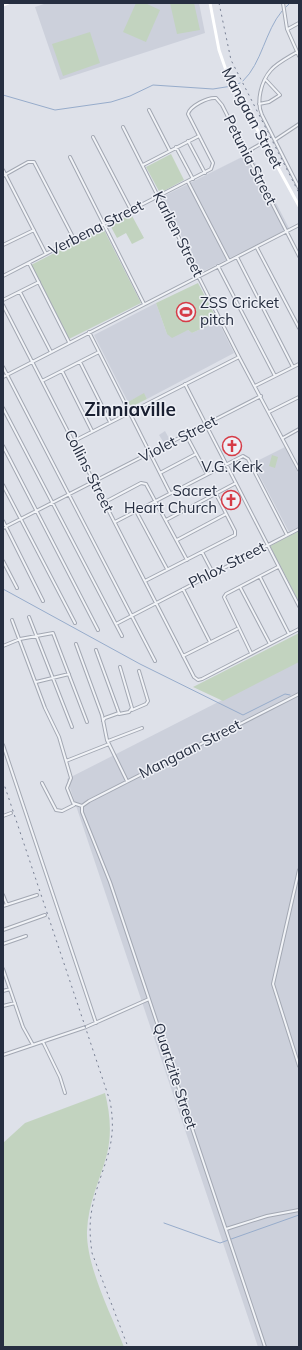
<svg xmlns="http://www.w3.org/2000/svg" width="302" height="1350" font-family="Mulish,sans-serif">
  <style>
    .built { fill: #ccd0db }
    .green { fill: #c2d3bf }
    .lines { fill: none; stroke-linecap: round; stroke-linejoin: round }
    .stream { stroke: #97accb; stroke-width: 1 }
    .street-casing { stroke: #a3a8b3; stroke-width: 4 }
    .street { stroke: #f1f3f7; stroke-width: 2 }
    .secondary { stroke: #fff; stroke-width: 3 }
    .rail { stroke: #777f93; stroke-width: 1; stroke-dasharray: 2 4; stroke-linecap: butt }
    .labels { text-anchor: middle; stroke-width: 3; stroke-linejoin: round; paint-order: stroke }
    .street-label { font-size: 15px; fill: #262e40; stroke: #eef0f6 }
    .poi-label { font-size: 15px; fill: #262e40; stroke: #eef0f6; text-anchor: start }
    .district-label { font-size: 19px; font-weight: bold; fill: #191f31; stroke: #eef0f6 }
  </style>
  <rect width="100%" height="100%" fill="#dee1e9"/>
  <path class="built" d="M47 3H199L205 33 60 80 35 7Z
    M250 153 289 228 200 273 162 197Z
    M156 303 167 334 188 330 192 333 218 321 234 353 147 399 144 394 128 402 94 335Z
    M165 431 170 440 164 443 159 435Z
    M285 447 299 475V527L289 532 253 463Z
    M299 661V1347H258L67 779Z"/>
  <path class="green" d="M136 3H145L160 10 146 42 123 32Z
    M170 3H194L200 30 177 34Z
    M90 32 100 63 63 76 52 44Z
    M171 154 184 180 160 193 146 167Z
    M131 214 144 238 132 244 126 233 117 238 110 225Z
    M103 228 141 303 69 339 31 265Z
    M198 283 218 321 192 333 188 330 172 338 167 334 156 303Z
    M144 393 147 399 131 407 128 402Z
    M272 455 278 457 275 468 269 466Z
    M299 531V602L270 546Z
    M299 633V662L223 701 193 687Z
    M105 1093C110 1113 112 1133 107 1154 100 1180 88 1203 87 1231 86 1266 111 1314 124 1347H3V1143L25 1123Z"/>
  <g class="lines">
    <path class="stream" d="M286 7 290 3
      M243 81C262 63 265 31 282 11
      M235 85 240 83
      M3 95 55 110 111 102 130 96 153 85 213 89 232 86
      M3 589 140 664 243 715 285 694 290 695
      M164 1223 220 1243 299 1215"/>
    <g class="street-casing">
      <path id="street" d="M283 3 287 29 299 56
        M288 29 299 23
        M297 52C289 57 277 63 271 70 261 81 256 102 262 115L299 188
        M259 104 269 102 280 95 266 80
        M149 110 170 151
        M123 127 239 357 299 470
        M93 137 131 210
        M275 140 299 124
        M188 141 205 173
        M176 147 193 179
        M245 153 264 142
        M70 157 144 304
        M143 165 199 136
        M3 170 46 254
        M3 176 28 162H34L74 239
        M188 182 229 261
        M3 245 34 230
        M257 248 299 328
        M237 257 293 367
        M29 263 69 342
        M218 266 275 376
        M3 276 211 169 213 163 188 114C190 106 208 97 216 98L222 105 299 256
        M20 292 51 352
        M3 300 39 282
        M3 305 194 677 198 680 202 679 299 629
        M89 332 170 493
        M80 362 110 422
        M3 367 155 661
        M62 371 92 431
        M3 377 299 225
        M42 381 99 352
        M185 384 299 606
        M255 386 299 364
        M3 408 122 636
        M269 412 299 397
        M186 435 207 474
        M283 438 299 429
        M74 441 239 357
        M3 446 98 630
        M160 473 196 454
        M3 485 75 623
        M105 502 141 483 146 484 187 560
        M136 511 167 569
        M166 520 236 483
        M3 521 43 601
        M115 522 243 456 248 459 287 535
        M3 528 261 396
        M177 540 226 514
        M202 552 213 573
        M3 561 17 588
        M260 577 289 634
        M145 581 235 535V531L216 494
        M240 587 270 644
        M183 589 210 642
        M29 617 72 727
        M12 620 45 708 59 737 71 778 67 788 73 803 82 806
        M116 624 299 529
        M76 644 102 715 107 740 127 781
        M3 646 20 639 53 633 87 722
        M96 650 119 713 105 718 103 721
        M251 653 224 597 226 594 278 567
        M183 656 237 629
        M36 682 69 674
        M132 710 146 704 148 701 139 671
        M119 714 129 712 132 708 120 667
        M108 741 142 728
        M3 745 96 1023
        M66 761 109 744
        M42 783 56 810 62 811 74 805
        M82 806V812L110 882 265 1347
        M82 806 89 801 299 694
        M3 816 11 813
        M299 870 273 984 299 1066
        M3 895 7 905
        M3 906 37 895
        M3 930 45 915
        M3 944 26 936
        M3 969 23 1027 33 1045
        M3 991 10 989
        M3 1006 15 1003
        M43 1042 60 1077 65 1093
        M3 1055 86 1027 149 999
        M226 1229 267 1216 299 1210"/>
    </g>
    <use href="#street" class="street"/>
    <path class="secondary" d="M210 3 219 50 228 76 299 206
      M3 5 8 3"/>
    <path class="rail" d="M219 3 231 60 299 193
      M3 781 110 1101C119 1149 100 1166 92 1209 89 1224 90 1238 92 1253L128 1347"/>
  </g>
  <defs>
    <g id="stadium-ring" transform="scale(1)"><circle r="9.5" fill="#eef0f6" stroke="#d63b46" stroke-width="1.5"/><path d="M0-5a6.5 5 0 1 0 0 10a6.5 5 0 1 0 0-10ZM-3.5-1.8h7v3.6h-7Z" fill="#d63b46"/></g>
    <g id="church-ring" transform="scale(1)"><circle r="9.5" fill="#eef0f6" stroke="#d63b46" stroke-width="1.5"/><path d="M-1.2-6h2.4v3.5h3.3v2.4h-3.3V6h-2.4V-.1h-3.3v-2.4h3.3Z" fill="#d63b46"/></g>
  </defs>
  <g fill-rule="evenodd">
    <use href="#stadium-ring" x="186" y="312"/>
    <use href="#church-ring" x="232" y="446"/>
    <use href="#church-ring" x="231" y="500"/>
  </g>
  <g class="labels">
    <g class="street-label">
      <text transform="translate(252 118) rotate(62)" y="5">Mangaan Street</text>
      <text transform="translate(250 160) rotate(63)" y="5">Petunia Street</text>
      <text transform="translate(96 228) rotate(-27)" y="5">Verbena Street</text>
      <text transform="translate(178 234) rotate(63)" y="5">Karlien Street</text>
      <text transform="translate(178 439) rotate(-27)" y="5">Violet Street</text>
      <text transform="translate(89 471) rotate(63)" y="5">Collins Street</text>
      <text transform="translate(227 565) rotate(-27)" y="5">Phlox Street</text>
      <text transform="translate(190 749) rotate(-27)" y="5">Mangaan Street</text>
      <text transform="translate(175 1076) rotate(72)" y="5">Quartzite Street</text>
    </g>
    <g class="poi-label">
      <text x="200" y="308">ZSS Cricket<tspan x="200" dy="17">pitch</tspan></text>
      <text x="232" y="472" text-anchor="middle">V.G. Kerk</text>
      <text x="217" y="496" text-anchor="end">Sacret<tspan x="217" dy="17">Heart Church</tspan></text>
    </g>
    <g class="district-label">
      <text x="130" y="416">Zinniaville</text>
    </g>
  </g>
  <rect width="302" height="1350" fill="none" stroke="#262e40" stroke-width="8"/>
</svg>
